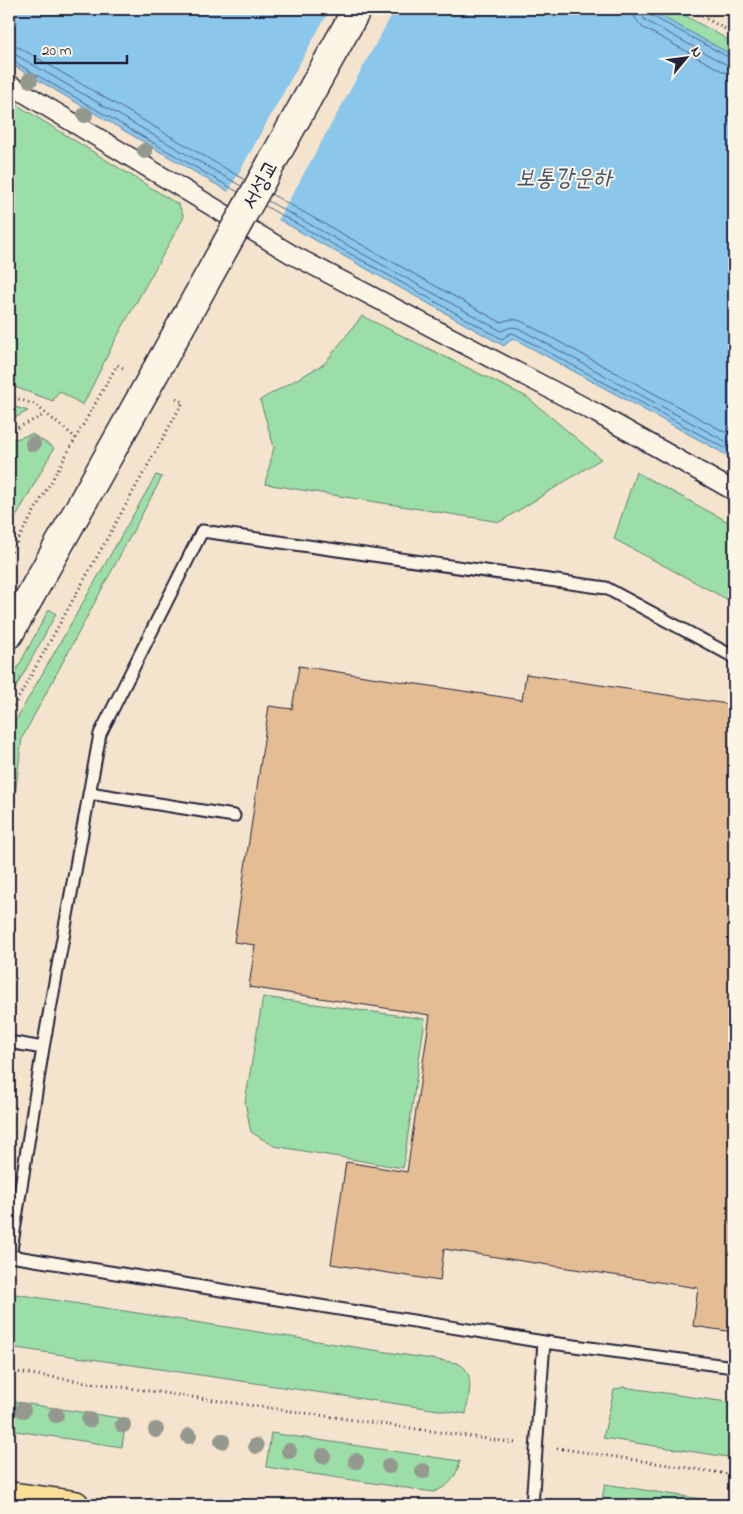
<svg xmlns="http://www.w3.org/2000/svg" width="743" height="1514" font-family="'Indie Flower','Poor Story',sans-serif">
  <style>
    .green { fill: #9cdea8; stroke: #5f8072 }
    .water { fill: #8bc7eb; stroke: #6185a5 }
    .pier { fill: #f5e4cd }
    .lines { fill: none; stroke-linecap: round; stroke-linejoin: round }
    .shore { stroke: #4c6481; stroke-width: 1 }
    .building { fill: #e4bd94; stroke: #22223b }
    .service-casing { stroke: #22223b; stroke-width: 15 }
    .pedestrian-casing { stroke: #22223b; stroke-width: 21 }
    .tertiary-casing { stroke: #22223b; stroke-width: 31 }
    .primary-casing { stroke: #22223b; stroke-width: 31 }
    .path { stroke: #22223b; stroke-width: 3; stroke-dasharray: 1 4; stroke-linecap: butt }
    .service { stroke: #fcf5e5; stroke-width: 11 }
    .pedestrian { stroke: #fcf5e5; stroke-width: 18 }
    .tertiary { stroke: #fcf5e5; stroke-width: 28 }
    .primary { stroke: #fbdf96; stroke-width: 28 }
    .tertiary-bridge-casing { stroke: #22223b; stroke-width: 31; stroke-linecap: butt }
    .tertiary-bridge { stroke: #fcf5e5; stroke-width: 28 }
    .tree { fill: #95988f }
    .labels { text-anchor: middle; stroke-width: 4; stroke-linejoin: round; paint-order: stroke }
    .street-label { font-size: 22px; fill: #22223b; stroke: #fcf5e5 }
    .water-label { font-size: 24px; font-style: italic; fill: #425470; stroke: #fcf5e5 }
  </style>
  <rect width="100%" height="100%" fill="#f5e4cd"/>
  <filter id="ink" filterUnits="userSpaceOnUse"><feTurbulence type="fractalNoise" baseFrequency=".02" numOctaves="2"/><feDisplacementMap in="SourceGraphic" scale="10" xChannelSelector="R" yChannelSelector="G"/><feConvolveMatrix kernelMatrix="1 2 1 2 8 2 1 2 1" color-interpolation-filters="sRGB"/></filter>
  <g filter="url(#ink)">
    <path class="green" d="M648 9H673L734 43V56Z
      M9 100 179 205 184 217 113 344 83 405 59 391 53 401 9 385Z
      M362 316 527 397 601 459 500 522 265 484 274 447 260 400 324 364Z
      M9 405 28 411 9 421Z
      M32 434 54 448 9 530V441Z
      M636 472 734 525V603L614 539Z
      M156 475 162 477 22 738 9 845V732Z
      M49 609 56 614 9 700V684Z
      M263 997 425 1019 403 1168 274 1146 251 1132 245 1102Z
      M9 1293 457 1363C477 1371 468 1396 466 1414L9 1347Z
      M623 1387 734 1403V1458L603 1438 614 1390Z
      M9 1401 126 1419 122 1447 9 1430Z
      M271 1433 460 1461C456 1478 449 1487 433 1492L266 1467Z
      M605 1484 734 1504V1505H601Z"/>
    <path class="water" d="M9 9H648L734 56V459L513 338 504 346 210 181 9 63Z"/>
    <path class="pier" d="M330 9H395L277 222 227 194Z"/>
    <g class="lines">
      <path class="shore" d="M633 9 635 18 642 27 724 72 734 74
        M641 9 642 15 646 21 727 65 734 67
        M647 9 650 15 734 60
        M9 45 20 48 245 180
        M9 53 16 55 241 186
        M9 59 238 192
        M271 194 500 322 512 319 521 321 734 437
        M268 201 501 331 511 327 518 328 734 446
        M265 206 502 339 511 333 515 334 734 453"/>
    </g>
    <path class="building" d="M299 666 522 700 526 674 734 705V1332L693 1326 698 1288 444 1249 440 1281 331 1264 346 1162 407 1172 430 1015 249 987 255 945 234 942 269 706 292 709Z"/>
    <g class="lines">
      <g class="service-casing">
        <path id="service" d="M734 657 606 588 202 531 100 734 43 1048 10 1256 544 1342 734 1367
          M89 793 234 816
          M9 1042 43 1048
          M532 1505 544 1342"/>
      </g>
      <g class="pedestrian-casing">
        <path id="pedestrian" d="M9 84 291 254 596 413 734 491"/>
      </g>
      <g class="tertiary-casing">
        <path id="tertiary" d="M9 634 162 360"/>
      </g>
      <g class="primary-casing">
        <path id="primary" d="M9 1496 75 1505"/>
      </g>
      <path class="path" d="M689 9 734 34
        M9 396 34 404 76 438
        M9 432 44 415
        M9 556 117 365 125 369
        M9 715 183 402 174 397
        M9 1371 516 1443
        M557 1448 734 1475"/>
      <use href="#service" class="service"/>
      <use href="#pedestrian" class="pedestrian"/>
      <use href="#tertiary" class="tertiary"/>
      <use href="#primary" class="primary"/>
      <g class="tertiary-bridge-casing">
        <path id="tertiary-bridge" d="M162 360 357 9"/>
      </g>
      <use href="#tertiary-bridge" class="tertiary-bridge"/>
    </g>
    <g class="tree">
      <circle cx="30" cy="80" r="8"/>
      <circle cx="85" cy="115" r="8"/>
      <circle cx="145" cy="151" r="8"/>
      <circle cx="33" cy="444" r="8"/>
      <circle cx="23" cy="1410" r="8"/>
      <circle cx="56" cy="1415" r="8"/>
      <circle cx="89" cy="1420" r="8"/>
      <circle cx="123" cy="1425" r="8"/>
      <circle cx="156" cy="1430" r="8"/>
      <circle cx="189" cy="1436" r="8"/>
      <circle cx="222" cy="1441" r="8"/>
      <circle cx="256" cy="1446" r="8"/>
      <circle cx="289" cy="1451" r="8"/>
      <circle cx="323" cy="1456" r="8"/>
      <circle cx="356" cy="1461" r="8"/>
      <circle cx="389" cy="1466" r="8"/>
      <circle cx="423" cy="1471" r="8"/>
    </g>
  </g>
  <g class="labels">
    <g class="street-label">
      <text transform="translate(259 184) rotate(-61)" y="8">서성교</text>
    </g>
    <g class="water-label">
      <text x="564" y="185">보통강운하</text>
    </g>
  </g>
  <rect width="743" height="1514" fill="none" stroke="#fcf5e5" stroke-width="30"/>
  <rect x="15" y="15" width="713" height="1484" fill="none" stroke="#22223b" stroke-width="2" filter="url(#ink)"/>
  <g transform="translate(686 58) rotate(61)" stroke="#fcf5e5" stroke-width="4" paint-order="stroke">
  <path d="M0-4L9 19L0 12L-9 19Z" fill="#22223b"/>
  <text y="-8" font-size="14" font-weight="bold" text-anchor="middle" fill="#22223b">N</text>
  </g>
  <path d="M35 55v8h92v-8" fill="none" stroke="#22223b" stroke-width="2.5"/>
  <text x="42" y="55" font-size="15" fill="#22223b" stroke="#fcf5e5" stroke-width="4" paint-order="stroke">20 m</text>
</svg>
